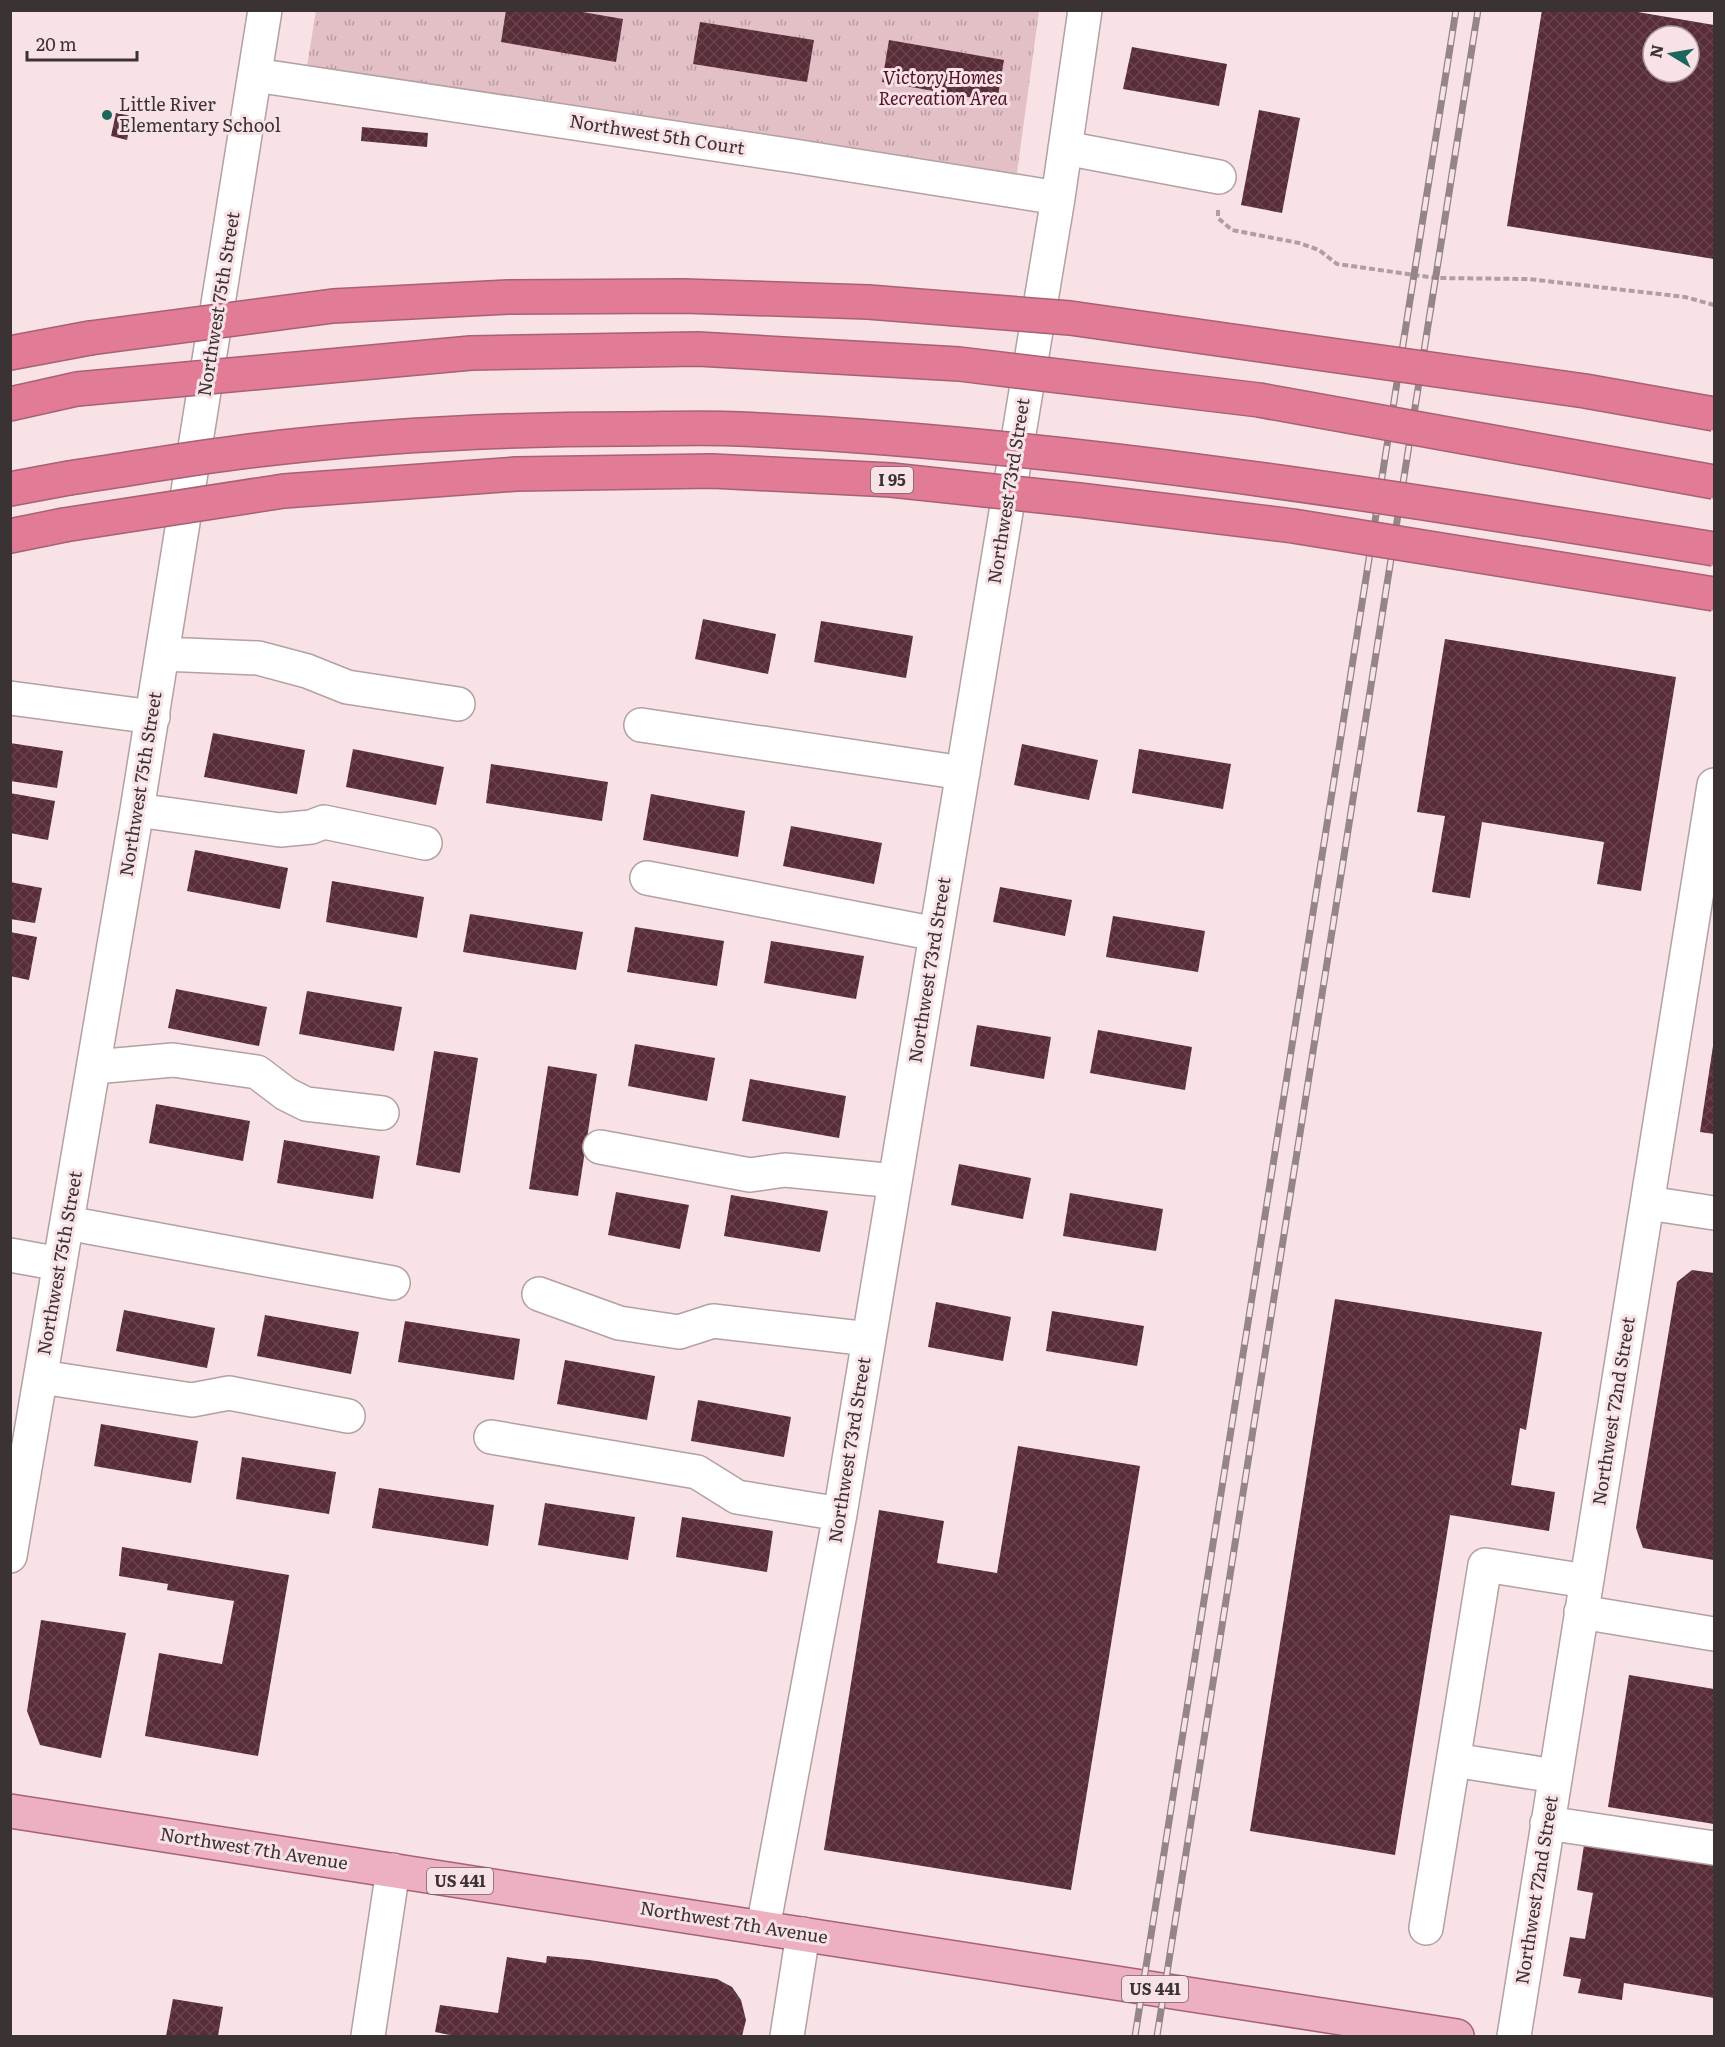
<svg xmlns="http://www.w3.org/2000/svg" width="1725" height="2047" font-family="Literata,serif">
  <style>
    .park { fill: url(#park-tufts) }
    .building { fill: url(#building-cross-hatch); fill-rule: evenodd }
    .lines { fill: none; stroke-linecap: round; stroke-linejoin: round }
    .minor-casing { stroke: #b49fa4; stroke-width: 36 }
    .major-casing { stroke: #a76174; stroke-width: 36 }
    .highway-casing { stroke: #a76174; stroke-width: 36 }
    .path { stroke: #b09fa2; stroke-width: 4; stroke-dasharray: 6 3; stroke-linecap: butt }
    .minor { stroke: #fff; stroke-width: 33 }
    .major { stroke: #edb0c0; stroke-width: 33 }
    .highway { stroke: #e17b96; stroke-width: 33 }
    .rail-casing { stroke: #948588; stroke-width: 7 }
    .rail { stroke: #f8e2e6; stroke-width: 4.5; stroke-dasharray: 14; stroke-linecap: butt }
    .highway-bridge-casing { stroke: #a76174; stroke-width: 36; stroke-linecap: butt }
    .highway-bridge { stroke: #e17b96; stroke-width: 33 }
    .poi-dot { fill: #1c665e; stroke: #f8e2e6; stroke-width: 2 }
    .labels { text-anchor: middle; stroke-width: 6; stroke-linejoin: round; paint-order: stroke }
    .shield { fill: #f8e2e6; stroke: #746769; stroke-width: 1.5 }
    .shield-label { font-size: 16px; font-weight: bold; fill: #3b3234 }
    .park-label { font-size: 18px; font-style: italic; fill: #501027; stroke: #f8e2e6 }
    .poi-label { font-size: 18px; fill: #3b3234; stroke: #f8e2e6; text-anchor: start }
    .street-label { font-size: 18px; fill: #3b3234; stroke: #f8e2e6 }
  </style>
  <defs>
    <pattern id="park-tufts" width="24" height="20" patternUnits="userSpaceOnUse" patternTransform="scale(1.5)"><rect width="24" height="20" fill="#e3bfc6"/><path d="M3 7l-1-3M5 7V3M7 7l1-3M15 17l-1-3M17 17v-4M19 17l1-3" fill="none" stroke="#b99ca2"/></pattern>
    <pattern id="building-cross-hatch" width="8" height="8" patternUnits="userSpaceOnUse" patternTransform="scale(1.5)"><rect width="8" height="8" fill="#582d38"/><path d="M0 0l8 8M0 8l8-8" fill="none" stroke="#68434d"/></pattern>
  </defs>
  <rect width="100%" height="100%" fill="#f8e2e6"/>
  <path class="park" d="M316 11H1039L1016 180 307 66Z"/>
  <path class="building" d="M506 10H571L623 19 616 62 501 42Z
    M1542 10H1626L1714 25V259L1507 226ZM1653 36H1689V72H1653Z
    M700 22 814 40 807 82 693 64Z
    M889 40 1004 60 997 102 882 82Z
    M1132 47 1227 64 1219 106 1123 89Z
    M1259 110 1300 118 1282 213 1241 205Z
    M116 113 132 116 127 140 111 136Z
    M362 127 428 133 427 147 361 141Z
    M703 619 776 634 768 674 695 659Z
    M821 621 913 636 906 678 814 662Z
    M1445 639 1676 677 1641 891 1597 884 1604 842 1482 822 1470 898 1432 892 1445 816 1417 812Z
    M213 733 305 750 297 794 204 777Z
    M10 743 63 751 57 788 10 781Z
    M1022 744 1098 760 1089 800 1014 785Z
    M353 749 444 767 436 805 346 787Z
    M1139 749 1231 764 1223 809 1132 793Z
    M491 764 608 782 602 821 486 803Z
    M10 793 55 801 48 840 10 833Z
    M651 794 745 811 738 857 643 840Z
    M791 826 882 843 874 884 783 866Z
    M195 850 288 868 280 909 187 891Z
    M332 881 424 897 417 938 326 922Z
    M10 882 42 888 35 923 10 919Z
    M1000 887 1072 900 1065 936 993 922Z
    M470 914 583 932 576 970 463 952Z
    M1113 916 1205 931 1198 972 1106 957Z
    M635 927 724 941 717 986 627 972Z
    M10 932 37 937 29 980 10 976Z
    M771 941 864 956 856 999 764 983Z
    M176 989 267 1007 259 1046 168 1028Z
    M307 991 402 1007 394 1051 299 1034Z
    M977 1025 1051 1037 1044 1079 970 1066Z
    M1098 1030 1192 1047 1185 1090 1090 1073Z
    M635 1044 715 1058 707 1101 628 1086Z
    M1713 1046 1714 1047V1134L1700 1132Z
    M434 1051 478 1058 460 1173 416 1165Z
    M548 1066 597 1074 578 1196 529 1189Z
    M750 1079 846 1096 839 1138 742 1121Z
    M156 1104 250 1121 243 1161 149 1143Z
    M284 1140 380 1156 373 1199 277 1183Z
    M959 1164 1031 1178 1023 1219 951 1205Z
    M616 1192 689 1205 680 1249 608 1235Z
    M1070 1193 1163 1209 1156 1251 1063 1236Z
    M731 1195 828 1211 820 1252 724 1236Z
    M1692 1270 1714 1273V1560L1643 1548 1636 1528 1677 1282Z
    M1335 1299 1542 1332 1526 1430 1520 1428 1511 1485 1555 1492 1549 1531 1450 1515 1395 1855 1250 1831Z
    M936 1302 1011 1317 1003 1361 928 1347Z
    M124 1310 215 1328 207 1368 116 1351Z
    M1052 1311 1144 1326 1137 1366 1046 1351Z
    M265 1315 359 1332 351 1374 257 1356Z
    M405 1321 520 1339 514 1380 398 1362Z
    M565 1360 655 1376 647 1420 557 1404Z
    M698 1400 791 1417 784 1457 691 1441Z
    M101 1424 198 1441 191 1483 94 1466Z
    M1018 1446 1140 1466 1071 1890 824 1850 879 1510 944 1521 937 1563 997 1573Z
    M242 1457 336 1472 329 1514 236 1499Z
    M379 1488 494 1505 488 1546 372 1528Z
    M545 1503 635 1517 628 1560 538 1545Z
    M682 1517 773 1531 767 1572 676 1557Z
    M122 1547 289 1575 258 1756 145 1736 159 1653 222 1664 234 1601 167 1590 168 1584 119 1576Z
    M41 1620 126 1633 101 1758 40 1745 27 1711Z
    M1629 1675 1714 1689V1824L1608 1807Z
    M1602 1842 1714 1860V1998L1624 1983 1622 2000 1578 1993 1581 1979 1563 1976 1570 1937 1585 1939 1593 1893 1577 1890 1584 1845 1601 1848Z
    M547 1956 589 1960 717 1979 732 1987 741 2000 746 2020 742 2036H450V2035L435 2032 440 2005 498 2013 507 1957 546 1963Z
    M173 1999 223 2007 218 2036H166Z"/>
  <g class="lines">
    <g class="minor-casing">
      <path id="minor" d="M255 75 794 156 1058 198
        M1065 148 1219 177
        M163 654 258 658 307 671 347 687 458 704
        M10 698 153 717
        M641 725 963 773
        M137 810 280 830 311 827 324 822 425 843
        M647 878 936 934
        M94 1067 173 1060 257 1072 286 1094 306 1104 382 1113
        M600 1147 750 1175 785 1170 895 1181
        M1648 1203 1714 1213
        M67 1223 393 1283
        M10 1255 60 1264
        M539 1294 619 1323 679 1332 713 1321 869 1339
        M41 1377 192 1400 229 1393 348 1416
        M491 1437 697 1472 737 1497 840 1514
        M10 1556 137 810 265 10
        M1581 1612 1714 1634
        M1454 1760 1555 1776
        M1547 1823 1714 1848
        M763 1928 840 1514 1058 198 1085 10
        M1426 1928 1485 1565 1586 1581
        M368 2036 393 1870
        M787 2036 803 1934
        M1514 2036 1714 785"/>
    </g>
    <g class="major-casing">
      <path id="major" d="M10 1811 1457 2036"/>
    </g>
    <g class="highway-casing">
      <path id="highway" d="M10 353 90 338
        M10 404 77 389
        M10 489 69 478
        M10 536 64 525"/>
    </g>
    <path class="path" d="M1218 210V218L1232 230 1299 243 1319 250 1337 264 1436 278 1529 279 1685 297 1714 305"/>
    <use href="#minor" class="minor"/>
    <use href="#major" class="major"/>
    <use href="#highway" class="highway"/>
    <g class="rail-casing">
      <path id="rail" d="M1135 2036 1456 10
        M1157 2036 1478 10"/>
    </g>
    <use href="#rail" class="rail"/>
    <g class="highway-bridge-casing">
      <path id="highway-bridge" d="M90 338 333 306 508 297 683 296 868 302 1070 318 1585 391 1714 414
        M77 389 471 353 698 349 959 364 1259 400 1714 482
        M69 478C124 470 179 460 234 453 363 436 494 429 624 429 663 429 702 427 740 429 1068 444 1391 497 1714 549
        M64 525 284 491 516 474 712 471 891 480 1079 500 1293 526 1714 594"/>
    </g>
    <use href="#highway-bridge" class="highway-bridge"/>
  </g>
  <circle class="poi-dot" cx="107" cy="115" r="6"/>
  <g class="labels">
    <g class="shield">
      <rect x="871" y="467" width="42" height="26" rx="4.5"/>
      <rect x="427" y="1868" width="66" height="26" rx="4.5"/>
      <rect x="1122" y="1976" width="66" height="26" rx="4.5"/>
    </g>
    <g class="shield-label">
      <text x="892" y="486">I 95</text>
      <text x="460" y="1887">US 441</text>
      <text x="1155" y="1995">US 441</text>
    </g>
    <g class="park-label">
      <text x="943" y="84">Victory Homes<tspan x="943" dy="21">Recreation Area</tspan></text>
    </g>
    <g class="poi-label">
      <text x="119" y="111">Little River<tspan x="119" dy="21">Elementary School</tspan></text>
    </g>
    <g class="street-label">
      <text transform="translate(657 135) rotate(9)" y="6">Northwest 5th Court</text>
      <text transform="translate(219 304) rotate(-81)" y="6">Northwest 75th Street</text>
      <text transform="translate(1009 491) rotate(-81)" y="6">Northwest 73rd Street</text>
      <text transform="translate(141 784) rotate(-81)" y="6">Northwest 75th Street</text>
      <text transform="translate(930 970) rotate(-81)" y="6">Northwest 73rd Street</text>
      <text transform="translate(60 1263) rotate(-80)" y="6">Northwest 75th Street</text>
      <text transform="translate(1614 1411) rotate(-81)" y="6">Northwest 72nd Street</text>
      <text transform="translate(850 1450) rotate(-81)" y="6">Northwest 73rd Street</text>
      <text transform="translate(254 1849) rotate(9)" y="6">Northwest 7th Avenue</text>
      <text transform="translate(1537 1890) rotate(-81)" y="6">Northwest 72nd Street</text>
      <text transform="translate(734 1923) rotate(9)" y="6">Northwest 7th Avenue</text>
    </g>
  </g>
  <rect width="1725" height="2047" fill="none" stroke="#3b3234" stroke-width="24"/>
  <g transform="translate(1671 54) rotate(281)"><circle r="28" fill="#f8e2e6" stroke="#ac9c9f" stroke-width="1.5"/>
  <path d="M0-4.5L10 22L0 15L-10 22Z" fill="#1c665e"/>
  <text y="-9" font-size="16" font-weight="bold" text-anchor="middle" fill="#3b3234">N</text>
  </g>
  <path d="M27 51v9h110v-9" fill="none" stroke="#3b3234" stroke-width="3"/>
  <text x="36" y="51" font-size="18" fill="#3b3234" stroke="#f8e2e6" stroke-width="4.5" paint-order="stroke">20 m</text>
</svg>
